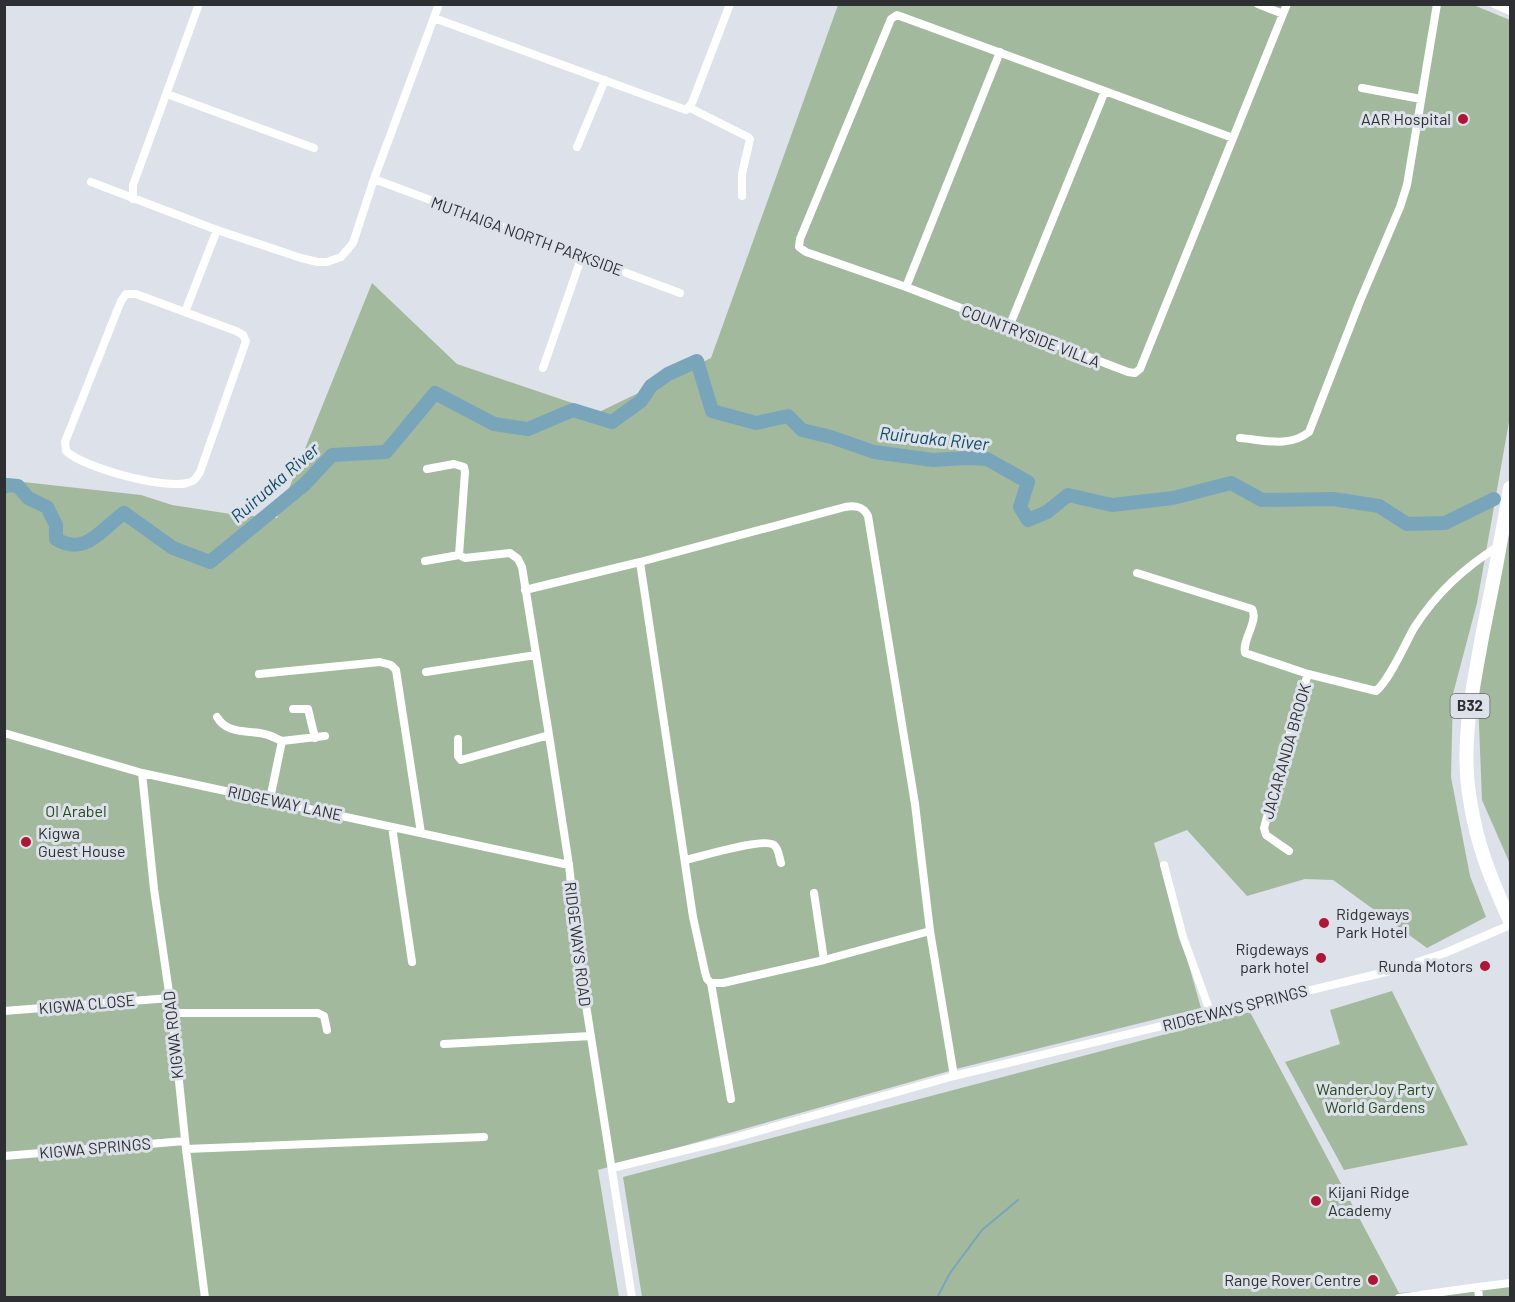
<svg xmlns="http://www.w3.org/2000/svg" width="1515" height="1302" font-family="Barlow,sans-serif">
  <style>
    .green { fill: #a3b99e }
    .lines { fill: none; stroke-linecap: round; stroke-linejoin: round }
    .stream { stroke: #79a5bb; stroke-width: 2 }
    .river { stroke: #79a5bb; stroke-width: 14 }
    .minor { stroke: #fff; stroke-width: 8 }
    .trunk { stroke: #fff; stroke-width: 14 }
    .poi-dot { fill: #ad1736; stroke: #dde1e9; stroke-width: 2 }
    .labels { text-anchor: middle; stroke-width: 6; stroke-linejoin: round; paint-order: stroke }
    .shield { fill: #dde1e9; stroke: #62646a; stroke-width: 1.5 }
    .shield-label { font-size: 15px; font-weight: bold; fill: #2e2f33 }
    .poi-label { font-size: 16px; fill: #2e2f33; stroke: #dde1e9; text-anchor: end }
    .street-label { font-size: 16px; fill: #2e2f33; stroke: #dde1e9 }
    .park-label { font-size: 16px; fill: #244b1b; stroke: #dde1e9 }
    .water-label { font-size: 18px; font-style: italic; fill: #0f4b63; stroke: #dde1e9 }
  </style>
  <rect width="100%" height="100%" fill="#dde1e9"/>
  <path class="green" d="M1471 4 1510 20V416L1477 603 1453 694 1451 777 1470 876 1486 917 1427 948 1333 880 1305 879 1247 896 1187 830 1154 843 1201 1008 960 1068 598 1170 619 1297 5 1298V480L141 495 172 505 231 514 277 518 372 283 457 364 599 412 711 358 838 5Z
    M1510 499V864L1482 800 1477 674Z
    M1392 991 1468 1145 1344 1170 1285 1062 1340 1044 1330 1010Z
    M1250 1012 1399 1293 1510 1284V1297H642L623 1177Z"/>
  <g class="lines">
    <path class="stream" d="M937 1298 950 1273 982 1230 1018 1200"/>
    <path class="river" d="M4 487 7 485 18 486 28 498 47 507 56 525V539C86 557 101 529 124 513L173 548 210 562 305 484 332 455 386 452 435 393 494 424 528 429 573 410 612 422 641 401 651 386 668 374 697 361 712 411 756 423 788 416 802 430 831 437 874 452 933 460 967 458 987 459 1028 482 1020 507 1028 520 1047 512 1068 495 1112 505 1173 498 1231 483 1262 500 1333 499 1379 506 1407 524 1445 523 1494 499"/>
    <path class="minor" d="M1258 4 1283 14
      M1494 4 1510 11
      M434 18 686 110 692 103 730 4
      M1362 88 1421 99
      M167 94 314 148
      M690 108 748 137 750 139 742 174V196
      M1233 138 897 15 891 19 800 239 799 247 806 252 906 287 1128 372 1135 373 1140 369 1287 4
      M577 147 605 80
      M374 179 680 293
      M91 182 217 230 301 258 318 262H327L341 257 353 243 374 179 439 4
      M133 199V185L199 4
      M906 287 1000 52
      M126 294H136L236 331 243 335 246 341 200 472C196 478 194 482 187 483 163 489 84 468 66 451L65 442 111 326 121 301Z
      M185 312 217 230
      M1009 327 1105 91
      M543 368 582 256
      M1240 438C1264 440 1289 448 1309 432L1360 301 1400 207 1407 185 1437 4
      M427 469 454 464 464 467 465 472 459 555 465 558 510 553 518 559 522 567 549 735 569 865 580 967 632 1298
      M425 561 459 555
      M640 562 693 917 705 972 707 979 711 983 731 1099
      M1137 573 1252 609C1259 621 1242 639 1245 653L1308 674
      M525 590 640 562 845 507C855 505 863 506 868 516L915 804 930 931 954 1076 727 1140 612 1168
      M426 672 536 655
      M259 674 380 662 391 665 396 670 421 833
      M293 709H308L315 738
      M217 717C228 736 250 729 268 735 272 736 277 739 282 741
      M4 733 142 773 569 865
      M458 739V756L461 760 549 735
      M142 773 154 889 172 1013 186 1149 205 1298
      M270 799 282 741 325 736
      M392 827 412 962
      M1289 851 1266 835 1264 828 1294 718 1308 674 1376 691C1389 681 1405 644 1414 628 1437 592 1464 568 1500 545
      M685 860C700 857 763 837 774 845 779 849 779 857 781 863
      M1164 865 1183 937 1211 1014
      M814 893 824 960
      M711 983H723L824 960 930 931
      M4 1011 170 998
      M172 1013H318L324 1016 327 1030
      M444 1044 591 1036
      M954 1076 1390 971 1445 953 1510 925
      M186 1149 484 1137
      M4 1156 185 1141
      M1399 1298 1478 1287
      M1479 1298 1478 1287 1510 1283"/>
    <path class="trunk" d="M1510 488C1502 536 1493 584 1483 632 1473 687 1460 744 1470 800 1477 846 1491 879 1510 921"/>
  </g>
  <g class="poi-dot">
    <circle cx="1463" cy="119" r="6"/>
    <circle cx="26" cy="842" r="6"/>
    <circle cx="1324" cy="923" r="6"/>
    <circle cx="1321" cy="958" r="6"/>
    <circle cx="1485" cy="966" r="6"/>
    <circle cx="1316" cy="1201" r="6"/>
    <circle cx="1373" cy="1280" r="6"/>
  </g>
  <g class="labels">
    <rect class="shield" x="1450.5" y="694" width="39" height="24" rx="4.5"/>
    <g class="shield-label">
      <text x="1470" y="711">B32</text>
    </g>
    <g class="poi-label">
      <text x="1451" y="125">AAR Hospital</text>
      <text x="38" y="839" text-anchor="start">Kigwa<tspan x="38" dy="18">Guest House</tspan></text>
      <text x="1336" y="920" text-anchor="start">Ridgeways<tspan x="1336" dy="18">Park Hotel</tspan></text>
      <text x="1309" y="955">Rigdeways<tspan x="1309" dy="18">park hotel</tspan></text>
      <text x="1473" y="972">Runda Motors</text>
      <text x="1328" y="1198" text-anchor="start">Kijani Ridge<tspan x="1328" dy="18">Academy</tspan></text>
      <text x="1361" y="1286">Range Rover Centre</text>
    </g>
    <g class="street-label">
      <text transform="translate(527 236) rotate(20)" y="6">MUTHAIGA NORTH PARKSIDE</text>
      <text transform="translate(1031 336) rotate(21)" y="6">COUNTRYSIDE VILLA</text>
      <text transform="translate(1286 751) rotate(-74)" y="6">JACARANDA BROOK</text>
      <text transform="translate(285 803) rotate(12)" y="6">RIDGEWAY LANE</text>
      <text transform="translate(578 944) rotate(83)" y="6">RIDGEWAYS ROAD</text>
      <text transform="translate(87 1004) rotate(-5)" y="6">KIGWA CLOSE</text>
      <text transform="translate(1235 1008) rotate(-14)" y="6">RIDGEWAYS SPRINGS</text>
      <text transform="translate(173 1035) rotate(-96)" y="6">KIGWA ROAD</text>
      <text transform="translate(95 1148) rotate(-5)" y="6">KIGWA SPRINGS</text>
    </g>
    <g class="park-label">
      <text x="76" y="817">Ol Arabel</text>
      <text x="1375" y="1095">WanderJoy Party<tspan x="1375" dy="18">World Gardens</tspan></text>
    </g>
    <g class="water-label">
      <text transform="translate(934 439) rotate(6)" y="6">Ruiruaka River</text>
      <text transform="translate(275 483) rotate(-41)" y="6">Ruiruaka River</text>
    </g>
  </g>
  <rect width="1515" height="1302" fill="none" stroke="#2e2f33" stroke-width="12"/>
</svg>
